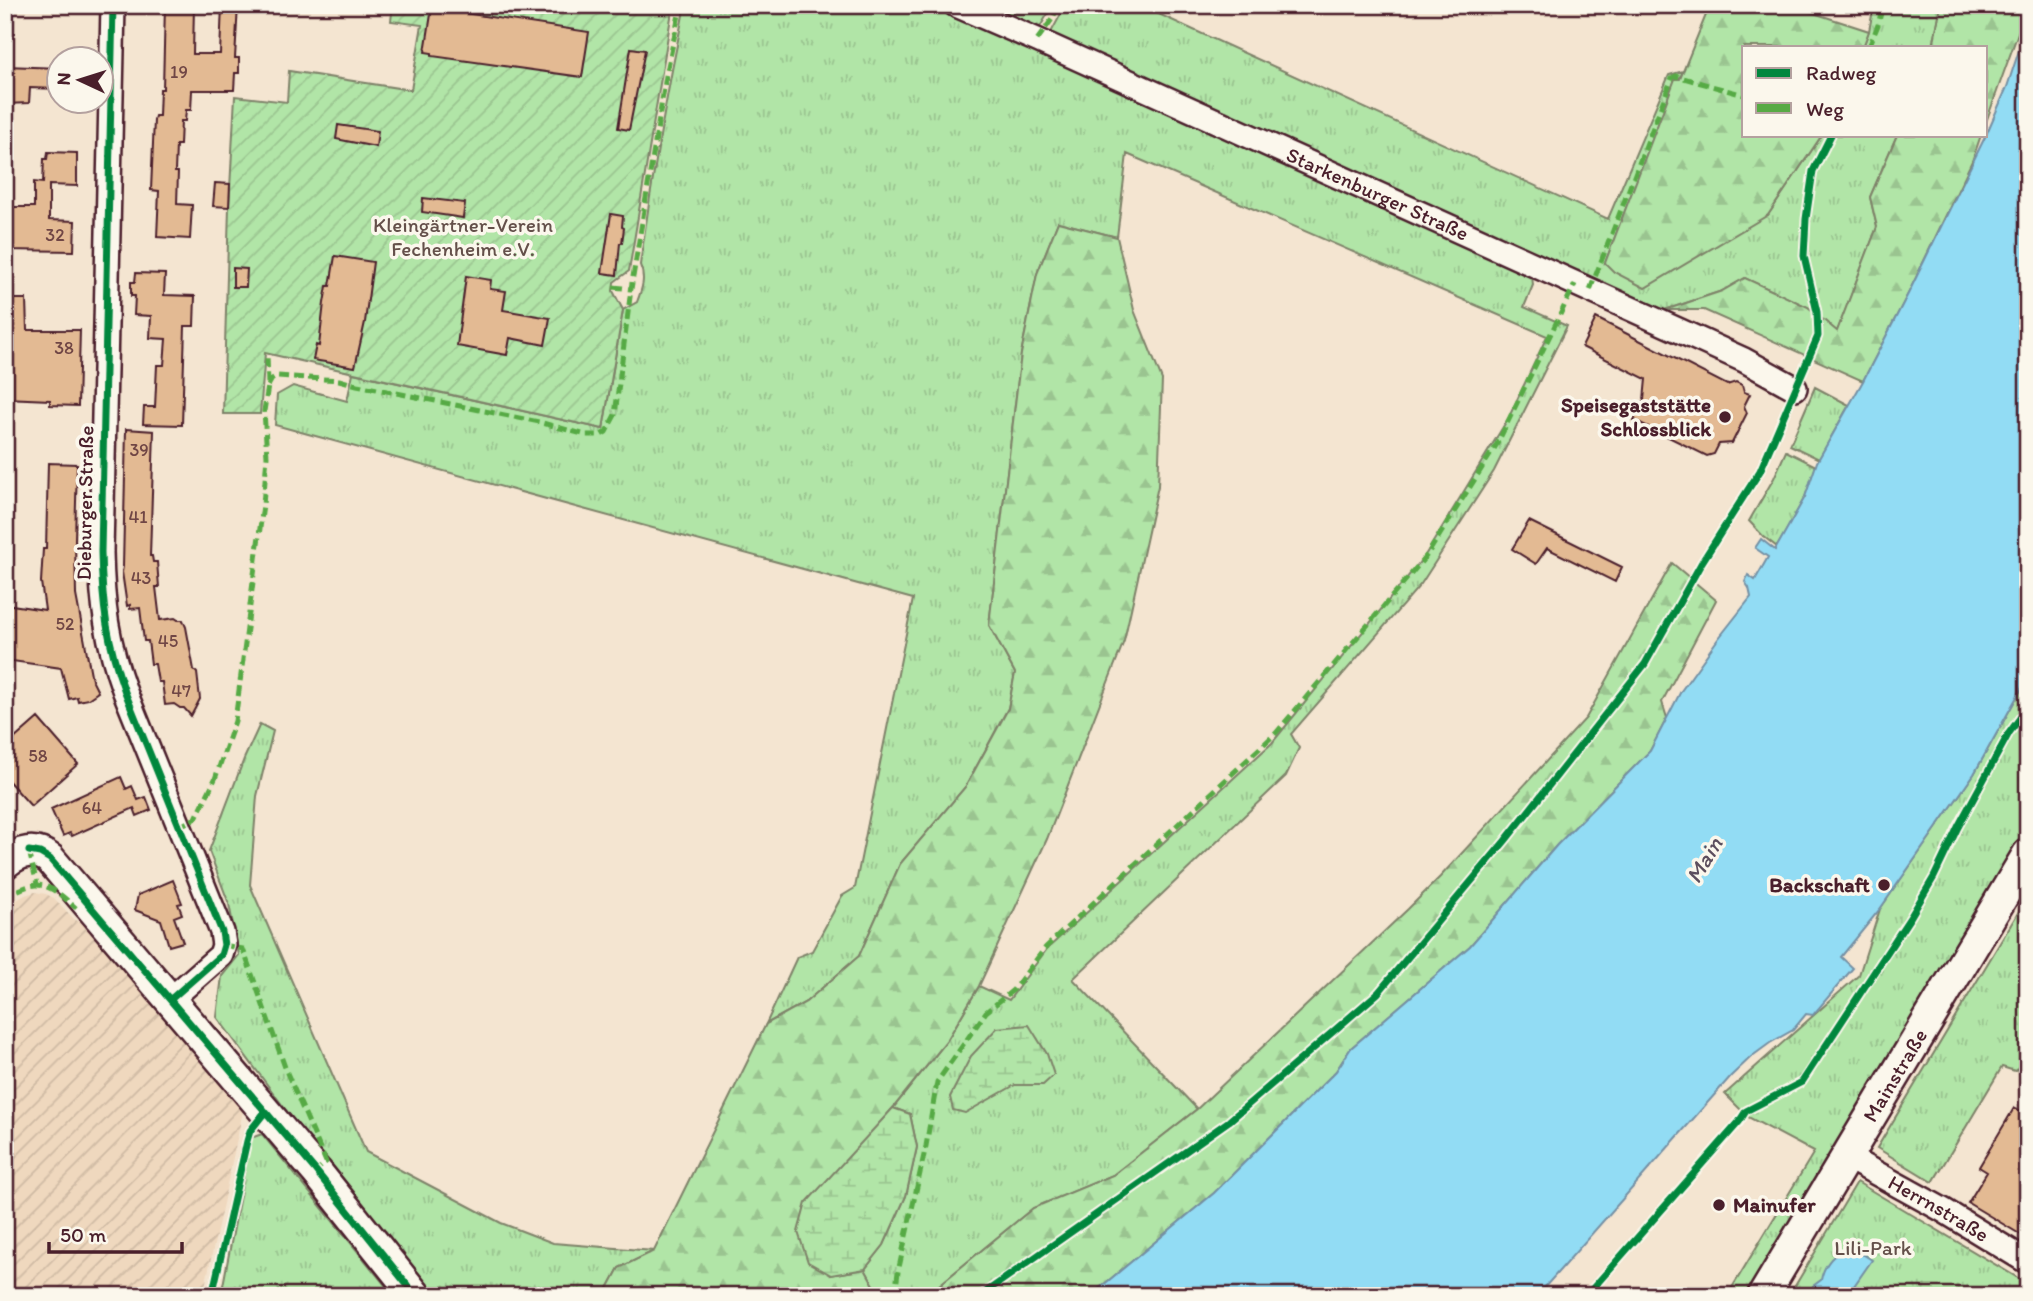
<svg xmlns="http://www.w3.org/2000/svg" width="2033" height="1301" font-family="Itim,sans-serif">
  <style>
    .industrial { fill: url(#industrial-furrows) }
    .grass { fill: url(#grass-tufts); stroke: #7e8269; stroke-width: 2 }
    .forest { fill: url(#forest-firs); stroke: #7e8269; stroke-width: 2 }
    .wetland { fill: url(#wetland-marsh); stroke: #7e8269; stroke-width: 2 }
    .garden { fill: url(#garden-furrows); stroke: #7e8269; stroke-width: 2 }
    .water { fill: #92dcf4; stroke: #7590a4; stroke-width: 2 }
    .building { fill: #e3ba93; stroke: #4a1f2b; stroke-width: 2 }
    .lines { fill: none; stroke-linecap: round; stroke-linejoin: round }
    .minor-casing { stroke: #4a1f2b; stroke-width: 28 }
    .major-casing { stroke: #4a1f2b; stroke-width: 35 }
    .minor { stroke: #fbf7ec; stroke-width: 23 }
    .major { stroke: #fbf7ec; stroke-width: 30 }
    .quiet { stroke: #57aa44; stroke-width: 5; stroke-dasharray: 10 5; stroke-linecap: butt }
    .cycleway-casing { stroke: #fbf7ec; stroke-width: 11 }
    .cycleway { stroke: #00873e; stroke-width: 7 }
    .poi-dot { fill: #4a1f2b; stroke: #fbf7ec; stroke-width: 2.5 }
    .labels { text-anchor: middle; stroke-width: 7; stroke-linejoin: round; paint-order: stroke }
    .number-label { font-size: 18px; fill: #704645 }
    .street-label { font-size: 21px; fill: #4a1f2b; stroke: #fbf7ec }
    .park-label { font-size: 21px; fill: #64504a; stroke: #fbf7ec }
    .poi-label { font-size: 21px; font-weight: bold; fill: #4a1f2b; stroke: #fbf7ec; text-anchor: end }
    .water-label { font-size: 23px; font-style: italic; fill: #5c4e5d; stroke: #fbf7ec }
  </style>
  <defs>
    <pattern id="industrial-furrows" width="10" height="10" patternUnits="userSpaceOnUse" patternTransform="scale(1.75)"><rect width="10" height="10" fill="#efd8be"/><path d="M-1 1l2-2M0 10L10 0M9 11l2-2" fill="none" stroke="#ceb9a3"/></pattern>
    <pattern id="grass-tufts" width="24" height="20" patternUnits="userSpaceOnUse" patternTransform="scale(1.75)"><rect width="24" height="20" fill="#b1e5a7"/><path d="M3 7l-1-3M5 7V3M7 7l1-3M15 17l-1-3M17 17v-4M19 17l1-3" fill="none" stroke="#9ac490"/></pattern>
    <pattern id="forest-firs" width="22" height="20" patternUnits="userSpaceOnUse" patternTransform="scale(1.75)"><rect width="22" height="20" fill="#b1e5a7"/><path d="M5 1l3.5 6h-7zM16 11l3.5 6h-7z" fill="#9ac490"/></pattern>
    <pattern id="wetland-marsh" width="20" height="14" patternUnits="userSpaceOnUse" patternTransform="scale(1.75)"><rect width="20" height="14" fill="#b1e5a7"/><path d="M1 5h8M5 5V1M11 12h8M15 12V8" fill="none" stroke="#9ac490"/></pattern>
    <pattern id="garden-furrows" width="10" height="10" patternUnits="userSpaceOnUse" patternTransform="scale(1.75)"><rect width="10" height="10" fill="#b1e5a7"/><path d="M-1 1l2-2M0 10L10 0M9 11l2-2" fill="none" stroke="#9ac490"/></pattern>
  </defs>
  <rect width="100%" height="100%" fill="#f4e5d1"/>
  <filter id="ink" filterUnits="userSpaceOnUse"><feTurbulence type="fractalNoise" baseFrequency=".0143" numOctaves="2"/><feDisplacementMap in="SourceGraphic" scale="14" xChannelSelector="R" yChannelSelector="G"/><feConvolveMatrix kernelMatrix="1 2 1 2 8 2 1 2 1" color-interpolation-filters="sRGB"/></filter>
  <g filter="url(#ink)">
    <path class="industrial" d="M35 892 46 894 54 898 74 919 86 925 243 1111 203 1296H5V907L25 895Z"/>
    <path class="grass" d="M685 5H937L1531 267 1533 285 1524 307 1567 326 1494 471 1421 584 1291 734 1299 748 1286 776 1073 979 1197 1109 1113 1175 1033 1208 926 1296H880L865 1269 884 1245 906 1196 917 1147 910 1114 893 1108 946 1042 979 986 1009 1000 1047 949 1272 743 1424 557 1509 417 1547 336 1127 154 1117 237 1058 222 1037 274 1021 354 989 625 1015 673 1008 708 966 786 900 864 859 956 806 1002 766 1024 797 957 812 951 842 896 855 888 913 599 275 425 277 395 293 386 347 401 353 373 603 429 623 310 637 302C642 289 646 278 640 265 652 178 667 91 685 5Z
      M971 5H1053L1040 27 1028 31Z
      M1063 5H1139L1608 219 1669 75 1683 71 1679 80H1675L1605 263 1768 215 1822 135H1897L1870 197 1877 227 1837 332 1808 307 1745 278 1722 291 1665 310 1598 285 1047 40 1061 14Z
      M1874 5H1941L1933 47H1863L1869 31Z
      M1815 387 1849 405 1819 459 1790 445Z
      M1786 451 1816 466 1805 497 1777 547 1763 536 1749 521 1774 478Z
      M2028 677V830L1751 1296H1727L1814 1152 1748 1117 1725 1094 1859 975 1880 909 1974 774Z
      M260 724 273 731 257 796 250 885 366 1152 501 1223 553 1243 654 1251 619 1268 604 1296H433L351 1198 217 1017 222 976 239 955 229 904 209 851 244 759Z
      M2028 896V1060L2021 1064 2015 1071 2002 1067 1933 1182 1877 1148Z
      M262 1134 394 1296H221L251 1138Z
      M1857 1182 2028 1284V1296H1789Z"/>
    <path class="forest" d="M1710 5H1789L1869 31 1863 47H1744V135H1822L1768 215 1645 288 1614 272 1605 263 1675 79H1680Z
      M1941 5H2028L1986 122V47H1933Z
      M1897 135H1981L1972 161 1909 292 1863 381 1704 310H1665L1722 291 1745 278 1808 307 1837 331 1877 227 1870 197Z
      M1058 222 1117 237 1134 310 1162 380 1158 486 1124 641 1047 839 979 986 946 1042 893 1108 865 1140 831 1275 865 1269 880 1296H604L619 1268 654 1251 766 1024 806 1002 859 956 900 864 966 786 1008 709 1015 673 989 625 1021 354 1037 274Z
      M1672 563 1716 600 1662 702 1667 718 1650 751 1557 845 1470 946 1351 1048 1336 1071 1214 1193 1090 1296H926L1033 1208 1113 1175 1197 1109 1408 909 1440 877 1586 718Z"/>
    <path class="wetland" d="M1029 1025 1047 1054 1054 1075 1043 1085H1015L965 1113 953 1110 950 1097 971 1056 997 1028Z
      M893 1108 910 1114 917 1147 906 1196 884 1245 865 1269 831 1275 808 1262 798 1232 806 1203Z"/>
    <path class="garden" d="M393 5H673L629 271 614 282 613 291 623 310 603 429 265 353 260 414H223L229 207 235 96 287 102 289 71 411 90 422 25 391 21Z"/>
    <path class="water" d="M2028 23V677L1974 774 1880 909 1841 957 1853 968 1813 1015 1806 1014 1793 1030 1770 1043 1751 1057 1731 1076 1537 1296H1090L1214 1193 1336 1071 1351 1048 1470 946 1557 845 1650 751 1681 691 1718 639 1751 597 1749 588 1745 582 1748 575 1755 580 1768 557 1755 548 1761 539 1775 550 1805 497 1817 462 1863 381 1909 292 1986 135 2007 87Z
      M1842 1252 1864 1255 1872 1260 1849 1293 1843 1289 1839 1292 1830 1293 1828 1296H1809L1813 1286 1821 1280C1823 1268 1831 1255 1842 1252Z"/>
    <path class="building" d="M165 5H194L193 54H220L222 5H238L235 58H239V73H235L234 90H192L191 110H186L185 121H181L180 145H176L175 172H178L177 204 192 205 190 239 157 237 159 191 151 190 154 120 155 116H159L160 89H163Z
      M432 8 589 32 582 77 432 56V53L425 52Z
      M631 48 645 50 629 130 618 128Z
      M5 66 60 68V89L30 88 29 103 5 104Z
      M338 125 378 131 376 147 336 139Z
      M48 152 77 153V186L49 185V220L75 221 74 251 5 250V207H34V182L43 183 44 159H47Z
      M215 183 230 184 229 207 213 206Z
      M423 198 465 203 463 218 422 212Z
      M611 214 623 216 622 227 624 228 622 243H620L617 275 602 273Z
      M335 256 373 262 365 322 355 367 313 360 316 345 319 346 324 303 327 286H330Z
      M233 268 247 269 246 287H233Z
      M136 273 165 274 164 295 195 296 194 326H185L182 425 143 424 144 407H155L157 365H164L166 339 150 338 151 316 134 315 135 296H131V282H135Z
      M466 276 491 280 490 289 506 291 503 310 550 318 545 345 510 338 507 355 457 346Z
      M5 299H26L27 330H80L78 406 50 405V400L5 398Z
      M1596 318 1727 385 1736 382 1742 385 1744 392 1750 394 1744 406 1747 413 1732 443 1719 444 1714 454 1707 456 1634 420 1644 400 1646 379 1582 347Z
      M126 429 154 431 150 556H152L153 562H157L159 587H156L160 620 175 618 178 620H183L186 627 194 670 197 673 200 699 191 716 184 708H180L174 704 165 705 162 682H158L155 664H151L148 641H144L140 608 130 609V605L127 606 122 572 123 567Z
      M48 463 77 464 75 540 76 595 92 680 98 692 88 699 78 701 77 697 69 699 61 668 5 660V604L45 610 41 582 43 549H46Z
      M1529 521 1622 567 1615 582 1547 548 1536 564 1512 549Z
      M38 718 78 764 31 806 5 777V747Z
      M121 777 126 789 132 786 138 800 146 797 151 810 137 816 134 808 72 836 70 833 63 836 51 809Z
      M173 880 182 903 178 904 182 914 174 917 183 942 169 946 161 920 135 910 138 895Z
      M2014 1108 2028 1116V1239L1968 1203 1987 1172 1979 1167Z"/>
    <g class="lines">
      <g class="minor-casing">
        <g id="minor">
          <path d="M113 5 101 552C102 605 107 642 125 692L222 932 224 945 221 955 171 999"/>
          <path id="s1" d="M956 5 1037 40 1700 340 1744 360 1795 388"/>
          <path id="s2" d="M1847 1157 1943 1210 2028 1262"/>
        </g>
      </g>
      <g class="major-casing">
        <g id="major">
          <path d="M5 863C20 851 35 847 50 859L316 1171 416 1296"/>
          <path id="s3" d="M1763 1296 2028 854"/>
        </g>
      </g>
      <use href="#minor" class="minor"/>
      <use href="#major" class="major"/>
      <path class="quiet" d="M1037 40 1053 18 1058 5
        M1869 47 1878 25 1883 5
        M613 287 631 289 666 76 681 5
        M1590 290 1672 78 1676 76 1744 95
        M268 386 272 379 277 376 339 380 357 385 539 422 586 435H601L606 432 615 415 631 289
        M178 827 196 818 215 779 235 721 263 505 267 456 264 411 268 386 267 353
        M29 851 37 884
        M5 898C38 876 49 884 76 908
        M224 945 243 949 287 1073 326 1162 316 1171
        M895 1296 898 1272 926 1146 937 1082 986 1012 1013 990 1046 947 1276 733 1427 555 1497 444 1575 284"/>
      <g class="cycleway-casing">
        <path id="cycleway" d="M113 5 101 552C102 605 107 642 125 692L222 932 224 945 221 955 171 999
          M29 851 40 853 50 859 316 1171 416 1296
          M212 1296 247 1141 250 1131 265 1112
          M980 1296 1229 1121 1378 993 1505 841 1645 664 1702 562 1760 471 1818 336 1817 312 1804 256 1806 219 1813 171 1831 135
          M1586 1296 1739 1122 1746 1111 1802 1082 1911 916 1934 877 1958 827 2009 733 2028 707"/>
      </g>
      <use href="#cycleway" class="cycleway"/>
    </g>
  </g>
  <g class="poi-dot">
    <circle cx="1725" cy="417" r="7"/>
    <circle cx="1884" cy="885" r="7"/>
    <circle cx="1719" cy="1205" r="7"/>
  </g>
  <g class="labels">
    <g class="number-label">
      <text x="179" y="78">19</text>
      <text x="55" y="241">32</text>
      <text x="64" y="354">38</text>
      <text x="139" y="456">39</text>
      <text x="138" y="523">41</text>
      <text x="141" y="584">43</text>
      <text x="65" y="630">52</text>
      <text x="168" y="647">45</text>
      <text x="181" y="697">47</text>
      <text x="38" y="762">58</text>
      <text x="92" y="814">64</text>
    </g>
    <g class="street-label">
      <text dy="7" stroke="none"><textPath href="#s1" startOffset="462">Starkenburger Straße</textPath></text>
      <text transform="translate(85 503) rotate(-89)" y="7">Dieburger Straße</text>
      <text dy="7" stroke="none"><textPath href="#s3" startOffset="257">Mainstraße</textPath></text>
      <text dy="7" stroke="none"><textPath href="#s2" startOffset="105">Herrnstraße</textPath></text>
    </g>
    <g class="park-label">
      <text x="463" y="232">Kleingärtner-Verein<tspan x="463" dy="24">Fechenheim e.V.</tspan></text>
      <text x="1873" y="1255">Lili-Park</text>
    </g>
    <g class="poi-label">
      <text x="1711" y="412">Speisegaststätte<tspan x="1711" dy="24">Schlossblick</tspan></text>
      <text x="1870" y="892">Backschaft</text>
      <text x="1733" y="1212" text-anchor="start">Mainufer</text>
    </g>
    <g class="water-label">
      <text transform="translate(1704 860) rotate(-59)" y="8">Main</text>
    </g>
  </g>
  <rect width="2033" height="1301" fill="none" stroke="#fbf7ec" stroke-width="28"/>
  <rect x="14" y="14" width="2005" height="1273" fill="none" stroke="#4a1f2b" stroke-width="2.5" filter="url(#ink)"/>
  <rect x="1742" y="46" width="245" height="91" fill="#fbf7ec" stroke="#b4a19f" stroke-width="2"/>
  <rect x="1756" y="68" width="35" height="10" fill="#00873e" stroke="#b4a19f" stroke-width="2"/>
  <text x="1806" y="80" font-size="21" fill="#4a1f2b">Radweg</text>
  <rect x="1756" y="103" width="35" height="10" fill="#57aa44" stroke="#b4a19f" stroke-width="2"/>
  <text x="1806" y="116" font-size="21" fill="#4a1f2b">Weg</text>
  <g transform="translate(80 80) rotate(274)"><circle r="33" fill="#fbf7ec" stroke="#b4a19f" stroke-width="2"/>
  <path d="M0-5L12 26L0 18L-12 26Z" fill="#4a1f2b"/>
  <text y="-10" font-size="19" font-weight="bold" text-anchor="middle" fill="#4a1f2b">N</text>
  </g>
  <path d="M49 1242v10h133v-10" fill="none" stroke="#4a1f2b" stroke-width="3.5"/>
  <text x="60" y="1242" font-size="21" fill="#4a1f2b" stroke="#fbf7ec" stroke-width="5" paint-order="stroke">50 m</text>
</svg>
